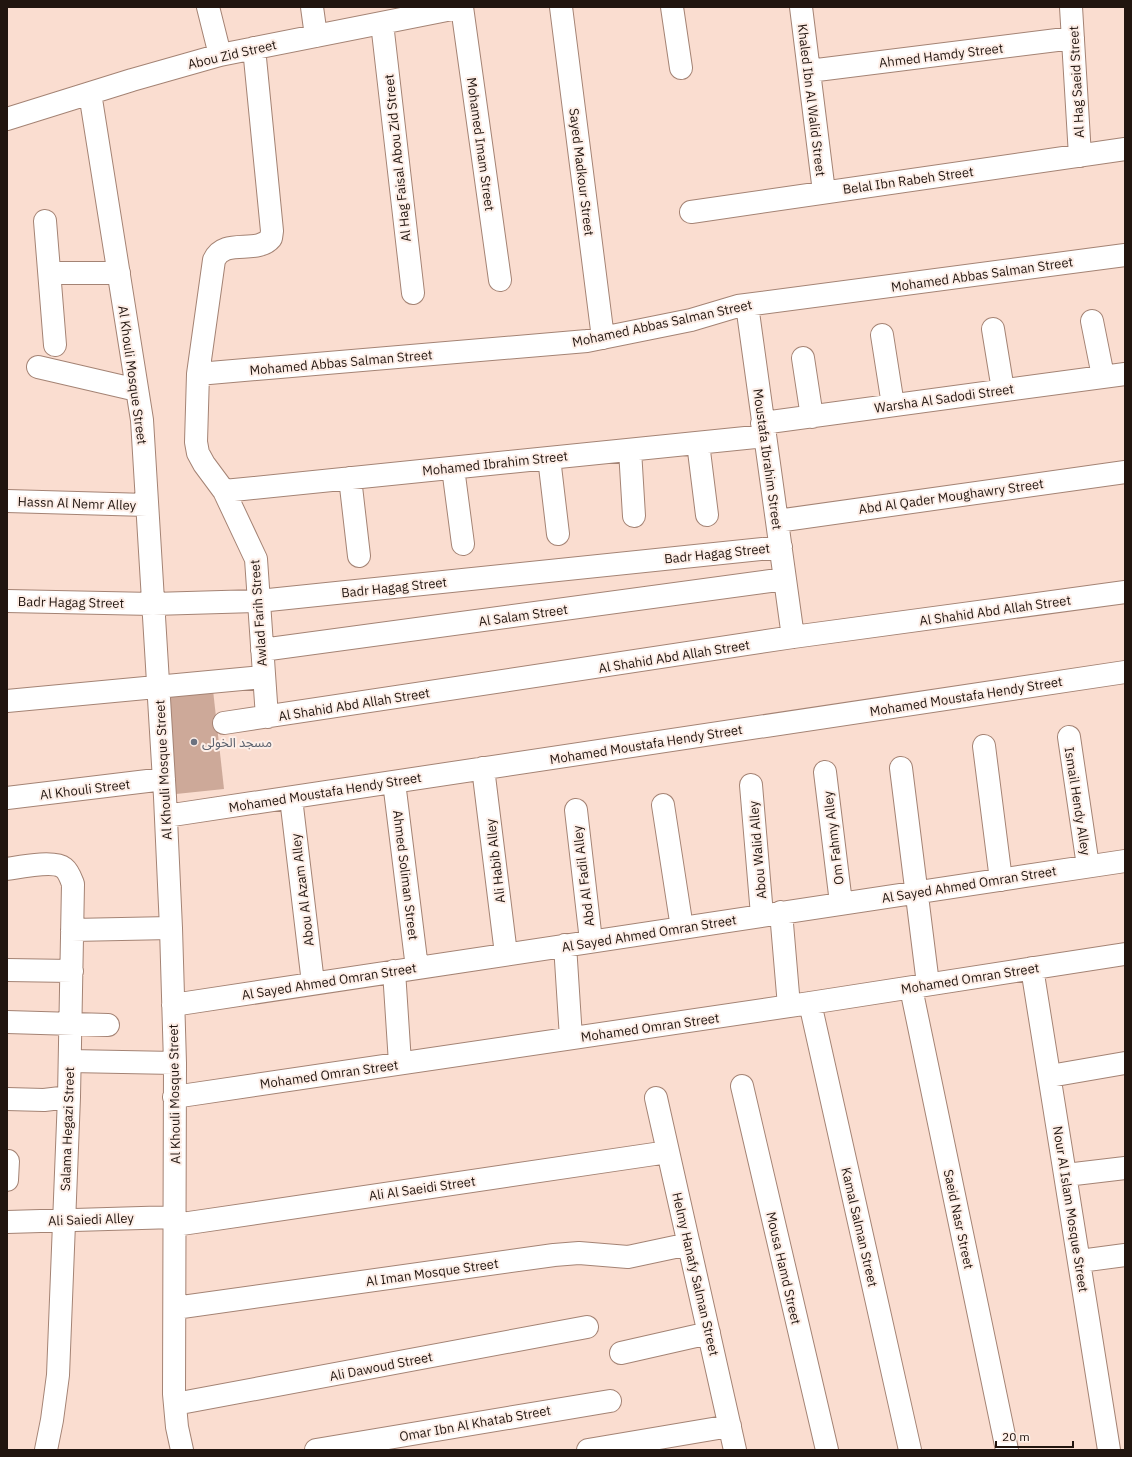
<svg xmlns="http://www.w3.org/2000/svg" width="1132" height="1457" font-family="'IBM Plex Sans','Noto Sans Arabic',sans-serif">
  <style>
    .building { fill: #cda999 }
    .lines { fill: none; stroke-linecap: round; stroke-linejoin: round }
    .minor-casing { stroke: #a48374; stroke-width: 24 }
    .minor { stroke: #fff; stroke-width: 22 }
    .worship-dot { fill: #6b7280; stroke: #fdeee7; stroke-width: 1.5 }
    .labels { text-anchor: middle; stroke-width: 4; stroke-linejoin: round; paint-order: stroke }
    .street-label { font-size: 13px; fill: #21150f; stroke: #fdeee7 }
    .worship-label { font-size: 13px; fill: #5b616d; stroke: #fdeee7; text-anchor: start }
  </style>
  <rect width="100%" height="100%" fill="#faddd0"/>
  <path class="building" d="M213 690 224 789 176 794 164 696Z"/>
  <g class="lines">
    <g class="minor-casing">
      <path id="minor" d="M208 7 220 55
        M312 7 316 36
        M561 7 603 338
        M672 7 681 68
        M801 7 824 192
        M1071 7 1080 156
        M382 23 413 293
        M254 48 272 231 271 238C257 255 224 237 214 260L198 374 196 442 198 453 204 464 224 491 256 559 267 717
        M809 71 1073 38
        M90 93 142 420 165 797 171 928 175 1063 174 1394 177 1427 182 1450
        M7 119 132 80 220 55 462 7 500 280
        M691 212 1125 149
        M45 221 55 345
        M50 273H119
        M747 305 793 637
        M1092 321 1103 376
        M993 329 1003 390
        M882 335 893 405
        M803 358 812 417
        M38 367 137 390
        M198 374 587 341 691 320 738 306 1125 255
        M762 423 1125 374
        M698 443 707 515
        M630 450 634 516
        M549 458 558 534
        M453 468 463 544
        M350 478 359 556
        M224 491 765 436
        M7 501 147 505
        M777 521 1125 472
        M7 601 153 604 259 601 781 547
        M262 650 785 579
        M7 701 263 677
        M224 723 793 637 1125 592
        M1069 737 1088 866
        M984 746 1001 880
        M483 768 506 954
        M901 768 928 984
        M825 772 841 903
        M394 782 417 968
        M751 785 762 915
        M7 798 164 779
        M291 798 313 983
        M663 805 682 928
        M576 810 591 941
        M166 816 1125 672
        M7 869C20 867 54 860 64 868 69 872 71 879 73 884L69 1097 58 1375 52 1420 46 1450
        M781 912 789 1006
        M72 930 171 928
        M565 945 571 1038
        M1032 968 1109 1450
        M7 970 72 971
        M394 971 400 1063
        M911 988 1007 1450
        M810 1003 910 1450
        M173 1005 1125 861
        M7 1022 108 1025
        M70 1061 175 1063
        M1050 1076 1125 1063
        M742 1086 827 1450
        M174 1097 810 1003 1125 954
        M656 1098 735 1450
        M7 1099 44 1100 69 1097
        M1066 1175 1125 1168
        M7 1180 8 1161
        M7 1222 175 1217
        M175 1225 668 1152
        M1080 1261 1125 1255
        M175 1308 554 1255 579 1253 628 1257 689 1244
        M621 1353 709 1333
        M175 1404 587 1327
        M316 1450 610 1401
        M588 1450 730 1426"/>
    </g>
    <use href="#minor" class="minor"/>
  </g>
  <circle class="worship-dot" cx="194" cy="742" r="4"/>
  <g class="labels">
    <g class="street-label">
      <text transform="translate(232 54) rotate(-13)" y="5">Abou Zid Street</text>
      <text transform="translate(941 55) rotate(-7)" y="5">Ahmed Hamdy Street</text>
      <text transform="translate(1076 82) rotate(-93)" y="5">Al Hag Saeid Street</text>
      <text transform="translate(812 100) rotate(83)" y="5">Khaled Ibn Al Walid Street</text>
      <text transform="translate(481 144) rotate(82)" y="5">Mohamed Imam Street</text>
      <text transform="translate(397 158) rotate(-96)" y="5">Al Hag Faisal Abou Zid Street</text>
      <text transform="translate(582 172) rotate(83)" y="5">Sayed Madkour Street</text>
      <text transform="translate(908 180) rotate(-8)" y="5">Belal Ibn Rabeh Street</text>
      <text transform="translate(982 274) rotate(-8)" y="5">Mohamed Abbas Salman Street</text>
      <text transform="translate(662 323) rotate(-12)" y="5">Mohamed Abbas Salman Street</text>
      <text transform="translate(341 362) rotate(-5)" y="5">Mohamed Abbas Salman Street</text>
      <text transform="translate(133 375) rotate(82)" y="5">Al Khouli Mosque Street</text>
      <text transform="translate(944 398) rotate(-8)" y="5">Warsha Al Sadodi Street</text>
      <text transform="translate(768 459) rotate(82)" y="5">Moustafa Ibrahim Street</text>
      <text transform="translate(495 463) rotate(-6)" y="5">Mohamed Ibrahim Street</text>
      <text transform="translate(951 496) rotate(-8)" y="5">Abd Al Qader Moughawry Street</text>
      <text transform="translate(77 503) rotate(2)" y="5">Hassn Al Nemr Alley</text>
      <text transform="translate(717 553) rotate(-6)" y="5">Badr Hagag Street</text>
      <text transform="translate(394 587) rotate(-6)" y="5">Badr Hagag Street</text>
      <text transform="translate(71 602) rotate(1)" y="5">Badr Hagag Street</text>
      <text transform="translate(995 610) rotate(-8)" y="5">Al Shahid Abd Allah Street</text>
      <text transform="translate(258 613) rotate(-94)" y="5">Awlad Farih Street</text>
      <text transform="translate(523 615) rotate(-8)" y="5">Al Salam Street</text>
      <text transform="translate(674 656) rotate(-9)" y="5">Al Shahid Abd Allah Street</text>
      <text transform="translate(966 696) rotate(-9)" y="5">Mohamed Moustafa Hendy Street</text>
      <text transform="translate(354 704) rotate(-9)" y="5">Al Shahid Abd Allah Street</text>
      <text transform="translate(646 744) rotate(-9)" y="5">Mohamed Moustafa Hendy Street</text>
      <text transform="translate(163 770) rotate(-93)" y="5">Al Khouli Mosque Street</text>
      <text transform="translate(85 789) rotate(-7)" y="5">Al Khouli Street</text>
      <text transform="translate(325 792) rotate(-9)" y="5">Mohamed Moustafa Hendy Street</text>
      <text transform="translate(1078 801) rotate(81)" y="5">Ismail Hendy Alley</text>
      <text transform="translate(833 838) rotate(-97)" y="5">Om Fahmy Alley</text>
      <text transform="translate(757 850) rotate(-95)" y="5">Abou Walid Alley</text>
      <text transform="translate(495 861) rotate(-97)" y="5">Ali Habib Alley</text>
      <text transform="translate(406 875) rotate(83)" y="5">Ahmed Soliman Street</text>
      <text transform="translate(583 876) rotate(-97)" y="5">Abd Al Fadil Alley</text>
      <text transform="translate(969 884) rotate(-9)" y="5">Al Sayed Ahmed Omran Street</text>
      <text transform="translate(302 890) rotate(-97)" y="5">Abou Al Azam Alley</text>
      <text transform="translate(649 933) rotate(-9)" y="5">Al Sayed Ahmed Omran Street</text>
      <text transform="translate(970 978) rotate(-9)" y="5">Mohamed Omran Street</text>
      <text transform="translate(329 981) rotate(-9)" y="5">Al Sayed Ahmed Omran Street</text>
      <text transform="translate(650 1027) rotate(-8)" y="5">Mohamed Omran Street</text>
      <text transform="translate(329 1074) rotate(-8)" y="5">Mohamed Omran Street</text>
      <text transform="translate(174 1094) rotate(-91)" y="5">Al Khouli Mosque Street</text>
      <text transform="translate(67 1129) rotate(-88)" y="5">Salama Hegazi Street</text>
      <text transform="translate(422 1188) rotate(-8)" y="5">Ali Al Saeidi Street</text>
      <text transform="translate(1071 1209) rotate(81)" y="5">Nour Al Islam Mosque Street</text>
      <text transform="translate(91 1219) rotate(-2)" y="5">Ali Saiedi Alley</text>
      <text transform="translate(959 1219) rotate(78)" y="5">Saeid Nasr Street</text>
      <text transform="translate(860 1227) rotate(77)" y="5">Kamal Salman Street</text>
      <text transform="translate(784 1268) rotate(77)" y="5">Mousa Hamd Street</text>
      <text transform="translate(432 1272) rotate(-8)" y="5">Al Iman Mosque Street</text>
      <text transform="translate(696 1274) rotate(77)" y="5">Helmy Hanafy Salman Street</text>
      <text transform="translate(381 1366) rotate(-11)" y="5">Ali Dawoud Street</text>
      <text transform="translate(475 1423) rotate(-10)" y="5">Omar Ibn Al Khatab Street</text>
    </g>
    <g class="worship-label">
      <text x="202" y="747">مسجد الخولى</text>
    </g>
  </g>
  <rect width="1132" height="1457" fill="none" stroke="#21150f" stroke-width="16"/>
  <path d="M996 1441v6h77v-6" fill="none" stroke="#21150f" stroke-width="2"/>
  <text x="1002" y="1441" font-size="12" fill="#21150f" stroke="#fdeee7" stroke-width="3" paint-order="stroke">20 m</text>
</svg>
